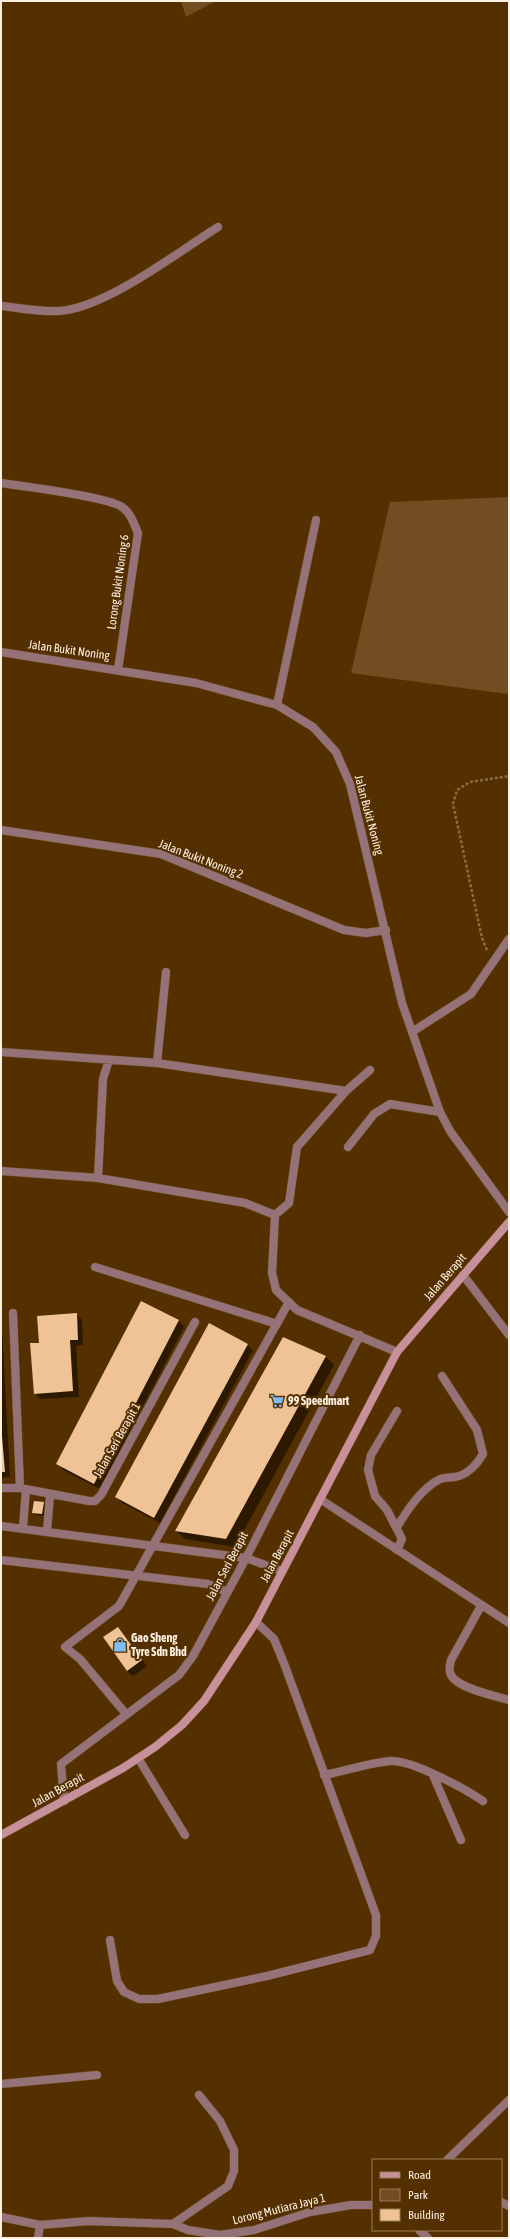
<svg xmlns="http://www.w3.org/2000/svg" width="510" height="2239" font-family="'Asap Condensed',sans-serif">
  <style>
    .green { fill: #734d22 }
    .shadow { fill: #0007 }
    .building { fill: #efc396 }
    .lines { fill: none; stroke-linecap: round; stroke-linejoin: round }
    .lane-casing { stroke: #6f4f24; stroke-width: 9 }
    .street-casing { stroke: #6f4f24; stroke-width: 9 }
    .secondary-casing { stroke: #6f4f24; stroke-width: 9 }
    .path { stroke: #896c47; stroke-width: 2.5; stroke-dasharray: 3 2; stroke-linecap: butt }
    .lane { stroke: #957278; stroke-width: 8 }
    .street { stroke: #957278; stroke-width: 8 }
    .secondary { stroke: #c8909a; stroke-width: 8 }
    .labels { text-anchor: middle; stroke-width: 4; stroke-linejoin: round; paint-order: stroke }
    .street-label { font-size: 12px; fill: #fdefe2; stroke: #543000 }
    .poi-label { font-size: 12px; font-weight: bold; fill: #fdefe2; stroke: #543000; text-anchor: start }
  </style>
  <rect width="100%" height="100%" fill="#543000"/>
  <path class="green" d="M181 1H216L186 17Z
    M509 497V692L507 694 351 673 390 502Z"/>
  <path class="shadow" d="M142 1302 179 1321 184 1327 100 1489 63 1470 58 1464Z
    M1 1309 10 1477 1 1478Z
    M76 1314 82 1320 83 1345 76 1346 79 1397 40 1399 35 1393 40 1343Z
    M283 1338 326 1357 334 1365 235 1547 185 1539 176 1531Z
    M247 1345 253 1350 160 1523 122 1503 117 1497Z
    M44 1503 46 1506 45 1516 36 1515 33 1512Z
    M118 1628 147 1666 133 1676 127 1671Z"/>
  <path class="building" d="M141 1301 179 1320 94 1484 56 1464Z
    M77 1313 78 1340H70L73 1391 34 1394 30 1343H39L37 1316Z
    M209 1323 248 1344 154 1518 115 1497Z
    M283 1337 326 1356 226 1539 175 1531Z
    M1 1424 5 1472H1Z
    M34 1501 44 1502 42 1514 32 1513Z
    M118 1627 142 1660 127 1671 103 1637Z"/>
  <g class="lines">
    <g class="lane-casing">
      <path id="lane" d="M1 306C20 308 40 312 59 311 106 308 178 252 218 227
        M157 1063 166 972
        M348 1147 374 1114 390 1104 440 1112
        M95 1267 277 1324
        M463 1275 509 1335
        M397 1411 371 1455 368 1470 375 1496 387 1510 402 1539 397 1550
        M320 1499 509 1623
        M397 1527C408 1509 421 1489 440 1479 446 1477 453 1478 459 1476 469 1473 478 1463 483 1454L477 1430 442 1376
        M1 1560 208 1584 227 1592
        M481 1606 451 1660C450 1664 448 1671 451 1675 457 1688 495 1696 509 1700
        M126 1714 80 1659 65 1647 119 1606 289 1302
        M447 2160 509 2100
        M501 2202 509 2206
        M419 2230 428 2238"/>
    </g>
    <g class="street-casing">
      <path id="street" d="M1 483C23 486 109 497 122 507 131 513 134 524 138 533L118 670
        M1 652 196 683 277 705 313 727 336 752 350 784 402 1003 440 1112 450 1131 509 1212
        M277 705 316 520
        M1 830 161 854 344 930 366 933 386 930
        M412 1032 471 994 509 939
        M1 1052 157 1063 346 1091
        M1 1171 98 1178 245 1203 275 1215 272 1273 276 1290 297 1310 397 1352
        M98 1178 103 1079 109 1060
        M275 1215 289 1203 297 1147 346 1091 370 1070
        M13 1313 20 1488
        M1 1488H20L89 1501H95L101 1495 195 1322
        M1 1526 246 1558 282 1571
        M23 1528 26 1489
        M47 1531 50 1495
        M138 1758 185 1835
        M324 1775C346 1771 368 1763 390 1761 411 1759 465 1789 483 1801
        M433 1775 461 1840
        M64 1801 61 1764 179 1675 193 1656 246 1558 360 1335
        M110 1940 117 1981 124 1992 139 1999H158L267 1976 370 1950 376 1936V1915L285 1666 274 1639 256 1622
        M1 2084 97 2075
        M1 2217 40 2225 89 2221 173 2224 188 2230 220 2235 254 2230 310 2212 351 2205H373
        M173 2224 228 2186 234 2171V2150L220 2121 199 2095
        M38 2238 40 2225"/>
    </g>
    <g class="secondary-casing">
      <path id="secondary" d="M1 1835 123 1768 155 1747 182 1725 204 1701 256 1622 397 1352 509 1222"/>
    </g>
    <path class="path" d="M487 950 482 938 453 804 457 790 470 782 509 776"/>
    <use href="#lane" class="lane"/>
    <use href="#street" class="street"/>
    <use href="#secondary" class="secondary"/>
  </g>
  <defs>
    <g id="supermarket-bare" transform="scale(1.08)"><path d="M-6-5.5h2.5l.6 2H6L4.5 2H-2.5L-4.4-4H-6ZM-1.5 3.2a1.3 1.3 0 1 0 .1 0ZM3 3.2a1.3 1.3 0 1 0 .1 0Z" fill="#7dbef9" stroke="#543000" stroke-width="2.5" paint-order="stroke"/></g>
    <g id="shop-bare" transform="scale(1.08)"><path d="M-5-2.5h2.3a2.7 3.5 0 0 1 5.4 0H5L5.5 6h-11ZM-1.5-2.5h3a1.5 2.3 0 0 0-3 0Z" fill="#7dbef9" stroke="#543000" stroke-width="2.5" paint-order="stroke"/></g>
  </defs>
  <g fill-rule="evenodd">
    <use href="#supermarket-bare" x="277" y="1401"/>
    <use href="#shop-bare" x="120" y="1645"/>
  </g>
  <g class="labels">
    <g class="street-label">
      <text transform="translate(118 582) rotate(-82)" y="4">Lorong Bukit Noning 6</text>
      <text transform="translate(69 650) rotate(8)" y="4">Jalan Bukit Noning</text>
      <text transform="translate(369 815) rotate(75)" y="4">Jalan Bukit Noning</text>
      <text transform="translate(201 859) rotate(21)" y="4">Jalan Bukit Noning 2</text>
      <text transform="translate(445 1277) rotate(-49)" y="4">Jalan Berapit</text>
      <text transform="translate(117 1440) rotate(-61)" y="4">Jalan Seri Berapit 1</text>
      <text transform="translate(277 1556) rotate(-62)" y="4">Jalan Berapit</text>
      <text transform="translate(227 1566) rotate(-62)" y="4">Jalan Seri Berapit</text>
      <text transform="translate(58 1790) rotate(-29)" y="4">Jalan Berapit</text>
      <text transform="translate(279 2209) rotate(-14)" y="4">Lorong Mutiara Jaya 1</text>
    </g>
    <g class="poi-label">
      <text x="288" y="1405">99 Speedmart</text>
      <text x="131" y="1642">Gao Sheng<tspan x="131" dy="14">Tyre Sdn Bhd</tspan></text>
    </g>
  </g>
  <rect width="510" height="2239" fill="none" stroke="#fdefe2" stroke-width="4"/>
  <rect x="372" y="2159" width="130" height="72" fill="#543000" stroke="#987c5a"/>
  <rect x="380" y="2172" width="20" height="6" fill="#c8909a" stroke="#987c5a"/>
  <text x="408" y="2179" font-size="12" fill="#fdefe2">Road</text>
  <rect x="380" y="2189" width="20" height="12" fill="#734d22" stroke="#987c5a"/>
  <text x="408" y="2199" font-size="12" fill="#fdefe2">Park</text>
  <rect x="380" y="2209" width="20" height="12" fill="#efc396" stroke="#987c5a"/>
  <text x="408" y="2219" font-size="12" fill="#fdefe2">Building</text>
</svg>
